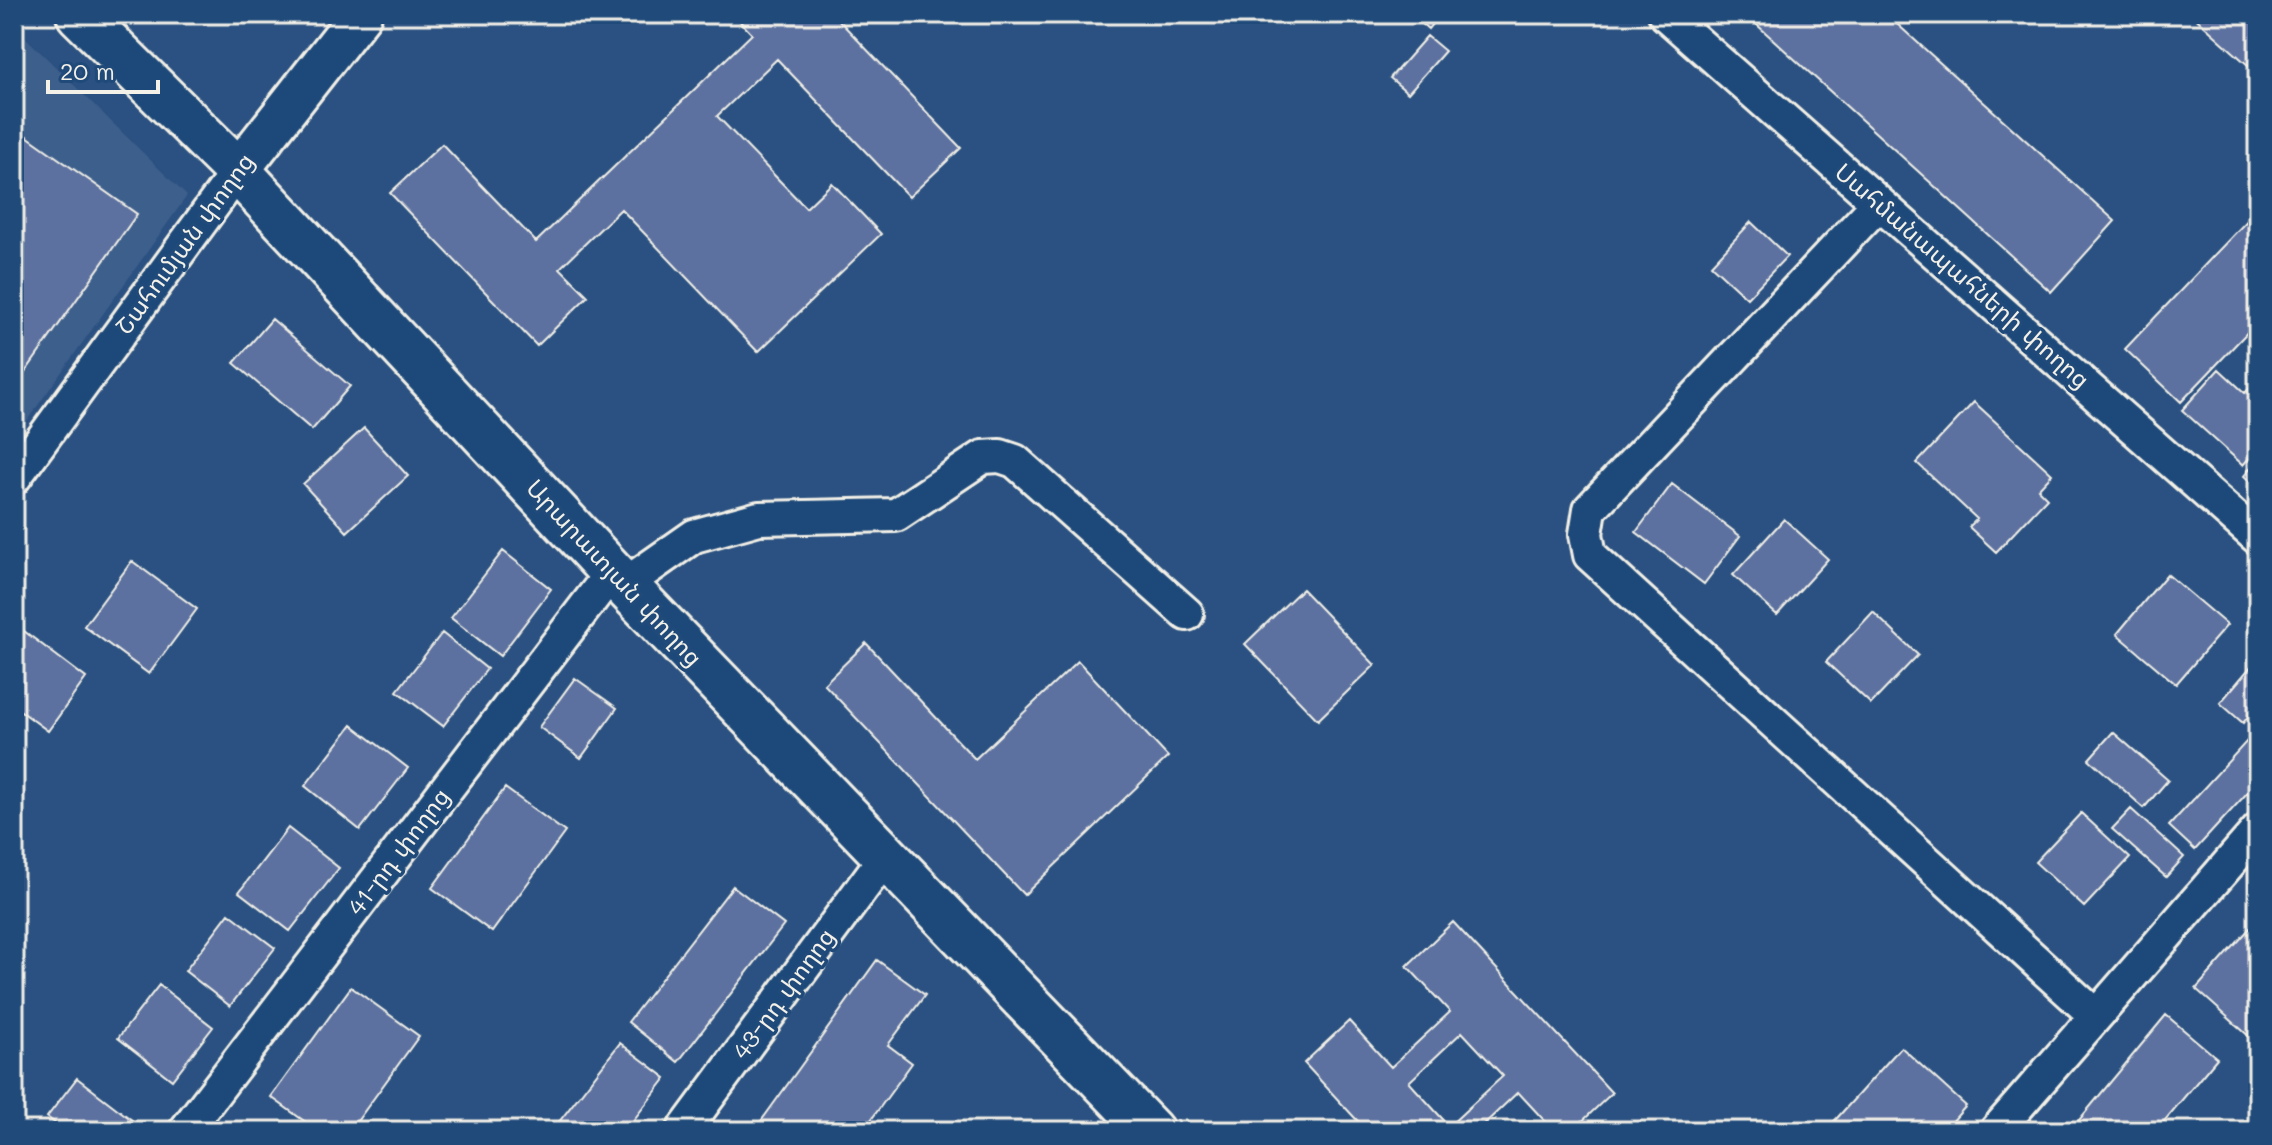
<svg xmlns="http://www.w3.org/2000/svg" width="2272" height="1145" font-family="Mali,'Noto Sans Armenian',sans-serif">
  <style>
    .built { fill: #3d5e8c }
    .building { fill: #5c71a0; stroke: #f4f1e8; stroke-width: 2; fill-rule: evenodd }
    .lines { fill: none; stroke-linecap: round; stroke-linejoin: round }
    .minor-casing { stroke: #f4f1e8; stroke-width: 38 }
    .tertiary-casing { stroke: #f4f1e8; stroke-width: 46 }
    .secondary-casing { stroke: #f4f1e8; stroke-width: 50 }
    .minor { stroke: #1f4a7a; stroke-width: 32 }
    .tertiary { stroke: #1f4a7a; stroke-width: 40 }
    .secondary { stroke: #1f4a7a; stroke-width: 44 }
    .labels { text-anchor: middle; stroke-width: 7; stroke-linejoin: round; paint-order: stroke }
    .street-label { font-size: 24px; fill: #f4f1e8; stroke: #1f4a7a }
  </style>
  <rect width="100%" height="100%" fill="#2a5181"/>
  <filter id="ink" filterUnits="userSpaceOnUse"><feTurbulence type="fractalNoise" baseFrequency=".0125" numOctaves="2"/><feDisplacementMap in="SourceGraphic" scale="16" xChannelSelector="R" yChannelSelector="G"/><feConvolveMatrix kernelMatrix="1 2 1 2 8 2 1 2 1" color-interpolation-filters="sRGB"/></filter>
  <g filter="url(#ink)">
    <path class="built" d="M14 26 187 196 14 439Z"/>
    <path class="building" d="M733 14H833L961 148 909 197 777 59 717 116 806 208 832 183 881 234 758 352 621 209 560 268 588 296 537 346 390 193 442 144 536 242 752 34Z
      M1411 14H1440L1428 29Z
      M1745 14H1886L2115 221 2051 292Z
      M2191 14H2258V74Z
      M1427 36 1445 51 1408 93 1390 78Z
      M14 127 137 214 14 388Z
      M2258 209V321L2181 402 2125 349Z
      M1751 222 1787 256 1747 298 1711 265Z
      M272 319 350 386 312 430 234 363Z
      M2219 369 2245 393 2258 379V448L2243 465 2182 410Z
      M1974 402 2052 474 2038 489 2047 498 1996 552 1969 527 1977 519 1917 463Z
      M364 428 408 476 347 532 303 484Z
      M2258 459V489L2244 476Z
      M1672 484 1740 536 1704 584 1636 532Z
      M1784 519 1828 559 1777 615 1733 575Z
      M503 551 551 589 500 656 451 618Z
      M132 561 197 609 149 674 84 626Z
      M2167 574 2227 625 2176 684 2117 634Z
      M1302 589 1375 665 1318 720 1245 644Z
      M1873 612 1918 655 1871 704 1826 662Z
      M20 628 86 678 48 731 14 706V637Z
      M442 633 487 669 443 726 397 691Z
      M866 643 975 759 1078 661 1168 757 1024 895 824 684Z
      M2258 658V705L2243 723 2220 703Z
      M575 678 617 708 581 758 539 727Z
      M352 725 408 768 360 830 305 786Z
      M2258 729V781L2195 850 2169 826Z
      M2113 732 2168 780 2144 808 2089 759Z
      M505 788 565 832 492 932 432 888Z
      M2131 809 2184 857 2166 877 2112 829Z
      M2081 813 2130 858 2084 907 2035 862Z
      M288 828 339 868 290 931 239 892Z
      M733 886 784 925 678 1062 628 1022Z
      M229 913 275 948 230 1006 185 971Z
      M1453 922 1612 1093 1572 1131H1554L1518 1092 1477 1131H1367L1304 1063 1349 1021 1391 1067 1450 1012 1407 966ZM1462 1032 1503 1076 1449 1126 1409 1082Z
      M2250 928 2258 935V1030L2251 1038 2196 989Z
      M877 960 925 995 888 1045 912 1063 863 1131H754Z
      M159 985 213 1027 172 1080 118 1038Z
      M351 987 419 1036 350 1131H318L271 1097Z
      M2166 1015 2217 1058 2156 1131H2070Z
      M620 1043 666 1078 625 1131H552Z
      M1901 1047 1966 1106 1944 1131H1834L1829 1127Z
      M77 1078 145 1130 144 1131H65L47 1117Z"/>
    <g class="lines">
      <g class="minor-casing">
        <path id="minor" d="M1665 14 2258 538
          M1879 203 1590 509 1586 534 1590 555 2096 1016
          M14 478 238 171
          M624 585 694 536 759 518 896 515 983 457 1000 456 1015 461 1187 614
          M185 1131 612 572
          M683 1131 885 857
          M1996 1131 2258 830"/>
      </g>
      <g class="tertiary-casing">
        <path id="tertiary" d="M238 171 361 14"/>
      </g>
      <g class="secondary-casing">
        <path id="secondary" d="M79 14 238 171 612 572 1151 1131"/>
      </g>
      <use href="#minor" class="minor"/>
      <use href="#tertiary" class="tertiary"/>
      <use href="#secondary" class="secondary"/>
    </g>
  </g>
  <g class="labels">
    <g class="street-label">
      <text transform="translate(185 244) rotate(-54)" y="8">Շահումյան փողոց</text>
      <text transform="translate(1962 276) rotate(41)" y="8">Սահմանապահների փողոց</text>
      <text transform="translate(614 573) rotate(47)" y="8">Արարատյան փողոց</text>
      <text transform="translate(399 852) rotate(-53)" y="8">41-րդ փողոց</text>
      <text transform="translate(784 994) rotate(-54)" y="8">43-րդ փողոց</text>
    </g>
  </g>
  <rect width="2272" height="1145" fill="none" stroke="#1f4a7a" stroke-width="48"/>
  <rect x="24" y="24" width="2224" height="1097" fill="none" stroke="#f4f1e8" stroke-width="3" filter="url(#ink)"/>
  <path d="M48 80v12h110v-12" fill="none" stroke="#f4f1e8" stroke-width="4"/>
  <text x="60" y="80" font-size="24" fill="#f4f1e8" stroke="#1f4a7a" stroke-width="6" paint-order="stroke">20 m</text>
</svg>
